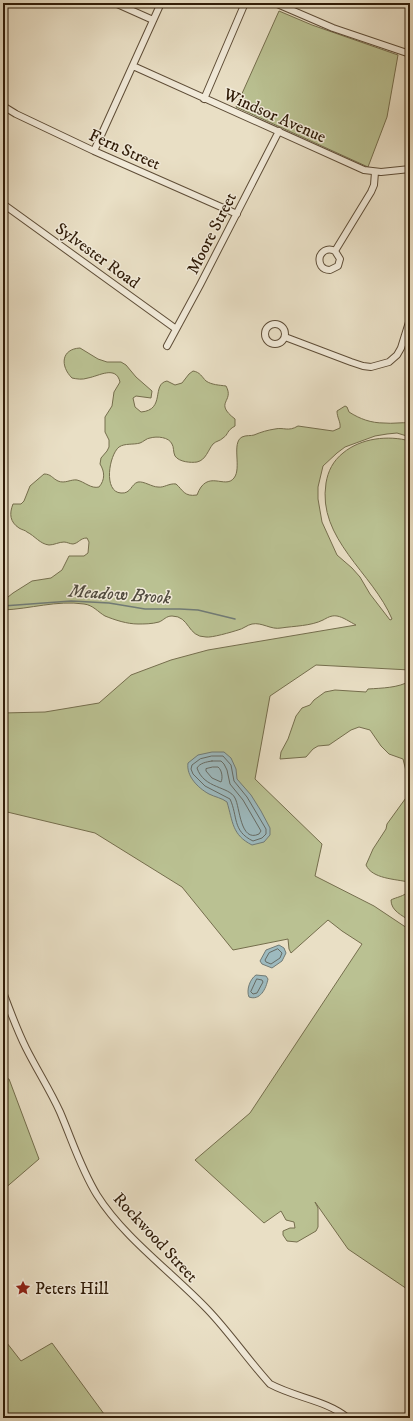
<svg xmlns="http://www.w3.org/2000/svg" width="413" height="1421" font-family="'IM FELL DW Pica',serif">
  <style>
    .green { fill: #bac192; stroke: #756e4d }
    .water { fill: #9dbabf; stroke: #717b76 }
    .lines { fill: none; stroke-linecap: round; stroke-linejoin: round }
    .shore { stroke: #666b64; stroke-width: 1 }
    .stream { stroke: #717b76; stroke-width: 1.5 }
    .street-casing { stroke: #5e4d37; stroke-width: 8 }
    .street { stroke: #f1ead9; stroke-width: 6 }
    .labels { text-anchor: middle; stroke-width: 3; stroke-linejoin: round; paint-order: stroke }
    .street-label { font-size: 17px; fill: #301c08; stroke: #f1ead9 }
    .poi-label { font-size: 17px; fill: #301c08; stroke: #f1ead9; text-anchor: start }
    .water-label { font-size: 18px; font-style: italic; fill: #514b3f; stroke: #f1ead9 }
  </style>
  <rect width="100%" height="100%" fill="#e9dfc5"/>
  <filter id="stains"><feTurbulence type="fractalNoise" baseFrequency=".005" numOctaves="4"/><feColorMatrix values="0 0 0 0 .2 0 0 0 0 .09 0 0 0 0 .02 0 0 0 .5 -.17"/></filter>
  <radialGradient id="worn" r=".72"><stop offset=".6" stop-color="#630" stop-opacity="0"/><stop offset="1" stop-color="#630" stop-opacity=".3"/></radialGradient>
  <path class="green" d="M279 11 312 25 398 55 387 117 368 167 236 107Z
    M80 348 98 359 107 362H121L126 365 136 377 152 391 151 398 136 396 133 398 135 407 141 412C166 410 151 384 167 381L175 385 182 383 189 374 193 371C200 372 202 377 206 381 212 385 219 385 226 386 235 402 213 402 235 419V426C226 431 229 434 223 438 220 441 216 441 213 444 208 450 206 460 197 462 191 463 179 462 175 456 173 452 174 447 172 444 169 437 157 436 150 438 147 438 143 442 140 443 133 445 125 443 119 447 109 455 103 492 121 493 131 494 131 484 138 482 144 481 152 487 158 487 164 488 169 483 176 484 183 490 184 497 197 495 207 468 225 490 234 478 242 468 231 443 242 437 246 435 251 436 254 435 261 432 268 430 275 429 284 427 288 432 298 426L333 431 340 428C341 422 337 418 337 411L345 406 347 407 349 412C360 419 371 423 384 423 393 424 401 422 410 423V437L397 433 387 434 375 436 345 447 337 453 323 466 318 487V499L322 522 337 555 352 568 360 577 370 594 390 620 392 619C373 573 317 539 326 483 328 471 333 461 343 453 361 438 388 435 410 441V670L316 665 270 696 255 779 322 844 315 876 374 906 410 930V1291L348 1249 315 1202 318 1208V1227L316 1231 297 1242 287 1241 283 1235V1231L290 1228H295L294 1222 286 1220 281 1211 264 1223 195 1160 250 1113 362 944 342 931 328 920 291 953 289 949 288 939 233 950 182 887 95 833 3 811V713L45 712 99 703 131 675 171 660 208 650 356 625C350 622 343 617 337 616 331 615 327 618 323 620 311 626 294 626 281 628 271 630 262 622 252 624 247 625 243 629 238 630 232 632 211 638 206 637 187 637 190 616 172 616 166 616 164 620 159 622 152 624 144 624 138 624 127 624 115 620 105 616 98 612 93 605 84 604 57 600 30 609 3 610V601L13 593 32 581 51 578 62 570 69 556H84L88 553 89 542 87 538C80 538 79 543 73 544 70 544 67 542 64 542 59 542 54 545 49 545 40 544 35 536 27 532 25 530 22 530 19 528 10 522 9 514 13 504H21L24 501 30 486 44 474C51 474 52 478 58 481 65 484 71 479 77 480 85 482 91 489 99 487 105 480 105 472 100 464L101 458 107 451 109 447V440L105 432V417L112 406 114 392 120 382C116 365 99 376 88 378 82 380 77 379 72 378 60 366 61 349 80 348Z
    M410 681V781L408 779 403 759 389 754 381 746 370 730 359 727 351 730 329 745 318 746 313 749 306 757 280 759 281 752 288 739 296 716 302 708 310 705 314 700 325 692 335 690 366 692 368 689C382 688 398 688 410 681Z
    M410 791V921C402 915 391 911 391 900 398 896 413 896 408 882 396 879 372 879 366 865L373 849 386 829 387 824 408 795V793Z
    M3 1078 9 1079 39 1159 3 1190Z
    M3 1338 21 1361 52 1343 107 1418H3Z"/>
  <path class="water" d="M212 752H224L231 758 236 769 237 779 251 795 261 811 270 828V835L264 842 252 845C232 835 233 822 227 802 222 798 215 797 209 794 198 788 186 776 188 763L198 755Z
    M279 945 284 948 286 953 282 961 272 968 262 964 260 961 266 950Z
    M256 975 266 976 268 979C266 989 260 1001 249 997 246 990 250 979 256 975Z"/>
  <g class="lines">
    <path class="shore" d="M212 756H223L231 765 234 781 247 797 266 829V834L262 838 253 841C232 831 238 816 230 799L205 786 193 774 191 769 192 765 200 759Z
      M212 761H221L224 764 227 770 230 784 243 800 261 831 259 834C240 843 240 807 235 798 229 786 204 789 197 768 200 763 206 762 212 761Z
      M213 767H218C222 770 223 778 221 782L212 778 206 771V769Z
      M278 949 282 953 280 958 271 964 266 962 265 960 269 953Z
      M257 979 262 980 263 982 257 993 253 994 251 992Z"/>
    <path class="stream" d="M3 606 71 601 109 603 145 609H180L198 610 235 619"/>
    <g class="street-casing">
      <path id="street" d="M115 3 153 20
        M275 3 333 28 410 54
        M133 66 364 170 381 172 410 169
        M204 99 245 3
        M3 106 16 114 94 151 237 214
        M94 151 161 3
        M3 204 176 329
        M335 251 340 259 338 266 330 270C322 270 318 264 320 256 323 250 329 248 335 251L371 192 374 185 375 172
        M265 334a10 10 0 1 1 20 0a10 10 0 1 1-20 0Z
        M285 337 351 362 363 366 371 367 389 362 397 355 401 348 410 319
        M167 346 200 285 279 131
        M3 992C10 1011 17 1030 26 1048 37 1070 50 1090 60 1112 72 1140 81 1169 97 1195 124 1238 173 1273 208 1310 230 1333 248 1360 270 1384 296 1398 326 1400 348 1418"/>
    </g>
    <use href="#street" class="street"/>
  </g>
  <defs>
    <g id="sight-bare" transform="scale(1.2)"><path d="M0-6L1.8-2.2L6-1.7L2.9 1.2L3.7 5.4L0 3.3L-3.7 5.4L-2.9 1.2L-6-1.7L-1.8-2.2Z" fill="#8f2418" stroke="#f1ead9" stroke-width="2.5" paint-order="stroke"/></g>
  </defs>
  <g fill-rule="evenodd">
    <use href="#sight-bare" x="23" y="1288"/>
  </g>
  <g class="labels">
    <g class="street-label">
      <text transform="translate(275 115) rotate(24)" y="6">Windsor Avenue</text>
      <text transform="translate(125 149) rotate(24)" y="6">Fern Street</text>
      <text transform="translate(211 233) rotate(-63)" y="6">Moore Street</text>
      <text transform="translate(98 255) rotate(36)" y="6">Sylvester Road</text>
      <text transform="translate(156 1237) rotate(47)" y="6">Rockwood Street</text>
    </g>
    <g class="poi-label">
      <text x="35" y="1294">Peters Hill</text>
    </g>
    <g class="water-label">
      <text transform="translate(120 594) rotate(4)" y="6">Meadow Brook</text>
    </g>
  </g>
  <rect width="413" height="1421" fill="none" stroke="#e9dfc5" stroke-width="16"/>
  <rect x="4" y="4" width="405" height="1413" fill="none" stroke="#301c08" stroke-width="2"/>
  <rect x="8" y="8" width="397" height="1405" fill="none" stroke="#301c08"/>
  <rect width="100%" height="100%" filter="url(#stains)"/>
  <rect width="100%" height="100%" fill="url(#worn)"/>
</svg>
